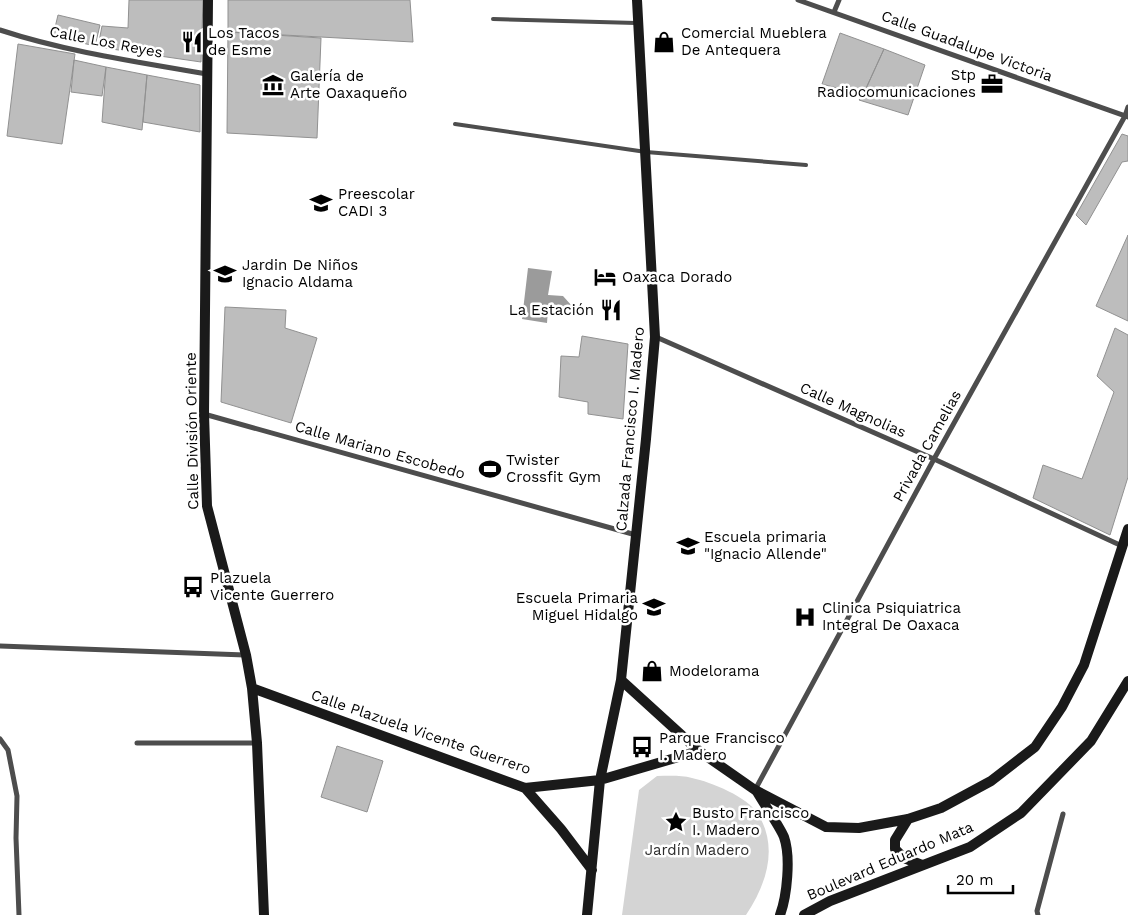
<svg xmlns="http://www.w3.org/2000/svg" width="1128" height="915" font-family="'Work Sans',sans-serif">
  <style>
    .green { fill: #d4d4d4 }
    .water { fill: #9b9b9b }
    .building { fill: #bdbdbd; stroke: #919191 }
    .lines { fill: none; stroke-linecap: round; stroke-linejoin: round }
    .lane { stroke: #4d4d4d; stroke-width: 4 }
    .street { stroke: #4d4d4d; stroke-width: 5 }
    .secondary { stroke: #1a1a1a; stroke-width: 10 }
    .labels { text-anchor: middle; stroke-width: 5; stroke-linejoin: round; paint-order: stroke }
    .poi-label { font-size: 15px; fill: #000; stroke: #fff; text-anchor: start }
    .street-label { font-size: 15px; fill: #000; stroke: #fff }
    .park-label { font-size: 15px; fill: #2b2b2b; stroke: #fff }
  </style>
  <rect width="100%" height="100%" fill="#fff"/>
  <path class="green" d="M657 776C668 776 681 775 692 778 711 782 748 797 758 814 779 848 766 885 746 915H622L639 790Z"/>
  <path class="water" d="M528 268 552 271 548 295 563 296 572 306 561 311 548 309 547 323 522 319Z"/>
  <path class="building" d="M129 0H203L201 62 98 47 102 26 128 28Z
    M228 0H410L413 42 228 32Z
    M58 15 100 25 95 46 53 36Z
    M228 32 321 38 317 138 227 133Z
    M840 33 884 49 863 95 822 84Z
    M18 44 75 54 62 144 7 136Z
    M884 49 925 65 908 115 859 100 863 95Z
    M74 60 106 67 102 96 71 92Z
    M106 67 147 75 142 130 102 122Z
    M147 75 200 85V132L143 122Z
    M1122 134 1128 136V161L1122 162 1086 225 1076 215Z
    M1128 235V321L1096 306Z
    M225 307 286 310 285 328 317 338 291 423 221 402Z
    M1115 328 1128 335V477L1110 535 1033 498 1043 465 1082 479 1114 392 1097 376Z
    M582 336 628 344 623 419 588 414V402L559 397 561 356 579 357Z
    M337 746 383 761 367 812 321 797Z"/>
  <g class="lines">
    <path class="lane" d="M493 19 636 23
      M455 124 646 152 806 165"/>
    <path class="street" d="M798 0 1128 117
      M834 12 839 0
      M0 30C67 52 138 62 207 74
      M656 337 934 459 1122 546
      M204 414 636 535
      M0 646 245 655
      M0 739 8 750 17 796 16 838 19 915
      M137 743H257
      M755 790 934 459 1125 116 1128 107
      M1038 915 1037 911 1063 814"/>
    <path class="secondary" d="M208 0 204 414 207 506 246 655 252 688 257 743 264 915
      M621 680 699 751 755 790 826 827 859 828 908 819 941 808 991 781 1035 747 1062 707 1084 665 1128 529
      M252 688 525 788 600 780 699 751
      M525 788 561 829 592 870
      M756 790C763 803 779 825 784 837 791 857 787 896 780 915
      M908 819 895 840V849L904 858 922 865
      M587 915 600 780 621 680 646 439 655 337 637 0
      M804 915 830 901 970 847 1021 813 1091 741 1128 681"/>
  </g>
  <defs>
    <g id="restaurant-bare" transform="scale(1.725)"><path d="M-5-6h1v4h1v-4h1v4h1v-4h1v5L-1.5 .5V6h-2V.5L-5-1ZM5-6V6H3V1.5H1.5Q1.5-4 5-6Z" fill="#000" stroke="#fff" stroke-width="2.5" paint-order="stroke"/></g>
    <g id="shop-bare" transform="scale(1.725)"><path d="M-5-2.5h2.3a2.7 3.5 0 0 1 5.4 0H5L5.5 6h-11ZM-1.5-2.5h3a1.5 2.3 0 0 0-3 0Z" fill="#000" stroke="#fff" stroke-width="2.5" paint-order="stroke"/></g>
    <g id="office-bare" transform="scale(1.725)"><path d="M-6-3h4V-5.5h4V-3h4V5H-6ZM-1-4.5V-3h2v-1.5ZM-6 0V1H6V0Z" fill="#000" stroke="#fff" stroke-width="2.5" paint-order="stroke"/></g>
    <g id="museum-bare" transform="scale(1.725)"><path d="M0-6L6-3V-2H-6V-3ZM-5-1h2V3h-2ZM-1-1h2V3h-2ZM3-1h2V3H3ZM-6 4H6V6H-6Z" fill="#000" stroke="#fff" stroke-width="2.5" paint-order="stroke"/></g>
    <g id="school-bare" transform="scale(1.725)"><path d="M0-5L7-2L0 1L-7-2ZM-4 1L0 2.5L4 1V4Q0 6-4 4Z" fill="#000" stroke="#fff" stroke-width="2.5" paint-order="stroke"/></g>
    <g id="hotel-bare" transform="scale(1.725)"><path d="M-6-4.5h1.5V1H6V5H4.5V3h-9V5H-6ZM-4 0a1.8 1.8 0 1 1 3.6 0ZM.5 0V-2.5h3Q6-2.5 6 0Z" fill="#000" stroke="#fff" stroke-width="2.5" paint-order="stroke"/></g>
    <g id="stadium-bare" transform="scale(1.725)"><path d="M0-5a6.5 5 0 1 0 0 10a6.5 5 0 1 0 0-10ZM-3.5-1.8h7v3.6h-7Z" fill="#000" stroke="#fff" stroke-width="2.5" paint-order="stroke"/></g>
    <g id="bus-bare" transform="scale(1.725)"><path d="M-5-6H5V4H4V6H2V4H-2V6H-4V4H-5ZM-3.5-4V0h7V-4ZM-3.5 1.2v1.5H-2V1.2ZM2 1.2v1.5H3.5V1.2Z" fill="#000" stroke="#fff" stroke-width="2.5" paint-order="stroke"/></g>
    <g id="hospital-bare" transform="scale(1.725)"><path d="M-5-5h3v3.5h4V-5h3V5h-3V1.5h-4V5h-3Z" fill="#000" stroke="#fff" stroke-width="2.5" paint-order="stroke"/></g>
    <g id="sight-bare" transform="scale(1.725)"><path d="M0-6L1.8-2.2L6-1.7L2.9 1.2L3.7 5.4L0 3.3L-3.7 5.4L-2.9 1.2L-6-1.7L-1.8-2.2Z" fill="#000" stroke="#fff" stroke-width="2.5" paint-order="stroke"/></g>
  </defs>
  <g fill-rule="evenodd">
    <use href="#restaurant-bare" x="192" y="42"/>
    <use href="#shop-bare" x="664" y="42"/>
    <use href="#office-bare" x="992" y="84"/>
    <use href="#museum-bare" x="273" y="85"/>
    <use href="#school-bare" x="321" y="203"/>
    <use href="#school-bare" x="225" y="274"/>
    <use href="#hotel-bare" x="605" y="277"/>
    <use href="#restaurant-bare" x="611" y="310"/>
    <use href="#stadium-bare" x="490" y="469"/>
    <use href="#school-bare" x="688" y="546"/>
    <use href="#bus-bare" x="193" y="587"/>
    <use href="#school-bare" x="654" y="607"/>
    <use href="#hospital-bare" x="805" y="617"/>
    <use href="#shop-bare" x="652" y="671"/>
    <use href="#bus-bare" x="642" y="747"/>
    <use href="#sight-bare" x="676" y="822"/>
  </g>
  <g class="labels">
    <g class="poi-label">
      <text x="208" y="38">Los Tacos<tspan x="208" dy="17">de Esme</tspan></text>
      <text x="681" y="38">Comercial Mueblera<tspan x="681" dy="17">De Antequera</tspan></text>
      <text x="976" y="80" text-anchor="end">Stp<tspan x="976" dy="17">Radiocomunicaciones</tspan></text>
      <text x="290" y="81">Galería de<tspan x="290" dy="17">Arte Oaxaqueño</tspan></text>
      <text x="338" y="199">Preescolar<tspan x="338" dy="17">CADI 3</tspan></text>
      <text x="242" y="270">Jardin De Niños<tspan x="242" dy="17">Ignacio Aldama</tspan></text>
      <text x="622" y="282">Oaxaca Dorado</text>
      <text x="594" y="315" text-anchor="end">La Estación</text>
      <text x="506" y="465">Twister<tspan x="506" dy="17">Crossfit Gym</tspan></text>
      <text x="704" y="542">Escuela primaria<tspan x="704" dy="17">"Ignacio Allende"</tspan></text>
      <text x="210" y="583">Plazuela<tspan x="210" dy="17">Vicente Guerrero</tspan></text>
      <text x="638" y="603" text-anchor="end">Escuela Primaria<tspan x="638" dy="17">Miguel Hidalgo</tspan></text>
      <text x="822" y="613">Clinica Psiquiatrica<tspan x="822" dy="17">Integral De Oaxaca</tspan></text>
      <text x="669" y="676">Modelorama</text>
      <text x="659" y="743">Parque Francisco<tspan x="659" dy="17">I. Madero</tspan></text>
      <text x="692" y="818">Busto Francisco<tspan x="692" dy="17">I. Madero</tspan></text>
    </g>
    <g class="street-label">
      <text transform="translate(106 42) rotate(11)" y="5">Calle Los Reyes</text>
      <text transform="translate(967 46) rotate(20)" y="5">Calle Guadalupe Victoria</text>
      <text transform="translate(853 410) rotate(24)" y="5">Calle Magnolias</text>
      <text transform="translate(630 429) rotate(-85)" y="5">Calzada Francisco I. Madero</text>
      <text transform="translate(192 431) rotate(-91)" y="5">Calle División Oriente</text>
      <text transform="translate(927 446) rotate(-61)" y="5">Privada Camelias</text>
      <text transform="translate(380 450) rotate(16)" y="5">Calle Mariano Escobedo</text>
      <text transform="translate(421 732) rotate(19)" y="5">Calle Plazuela Vicente Guerrero</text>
      <text transform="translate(890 861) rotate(-23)" y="5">Boulevard Eduardo Mata</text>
    </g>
    <g class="park-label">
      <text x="697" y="855">Jardín Madero</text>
    </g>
  </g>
  <path d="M948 885v8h65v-8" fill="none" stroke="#000000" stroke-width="2.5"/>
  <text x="956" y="885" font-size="15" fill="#000000" stroke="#ffffff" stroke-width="4" paint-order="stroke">20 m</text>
</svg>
